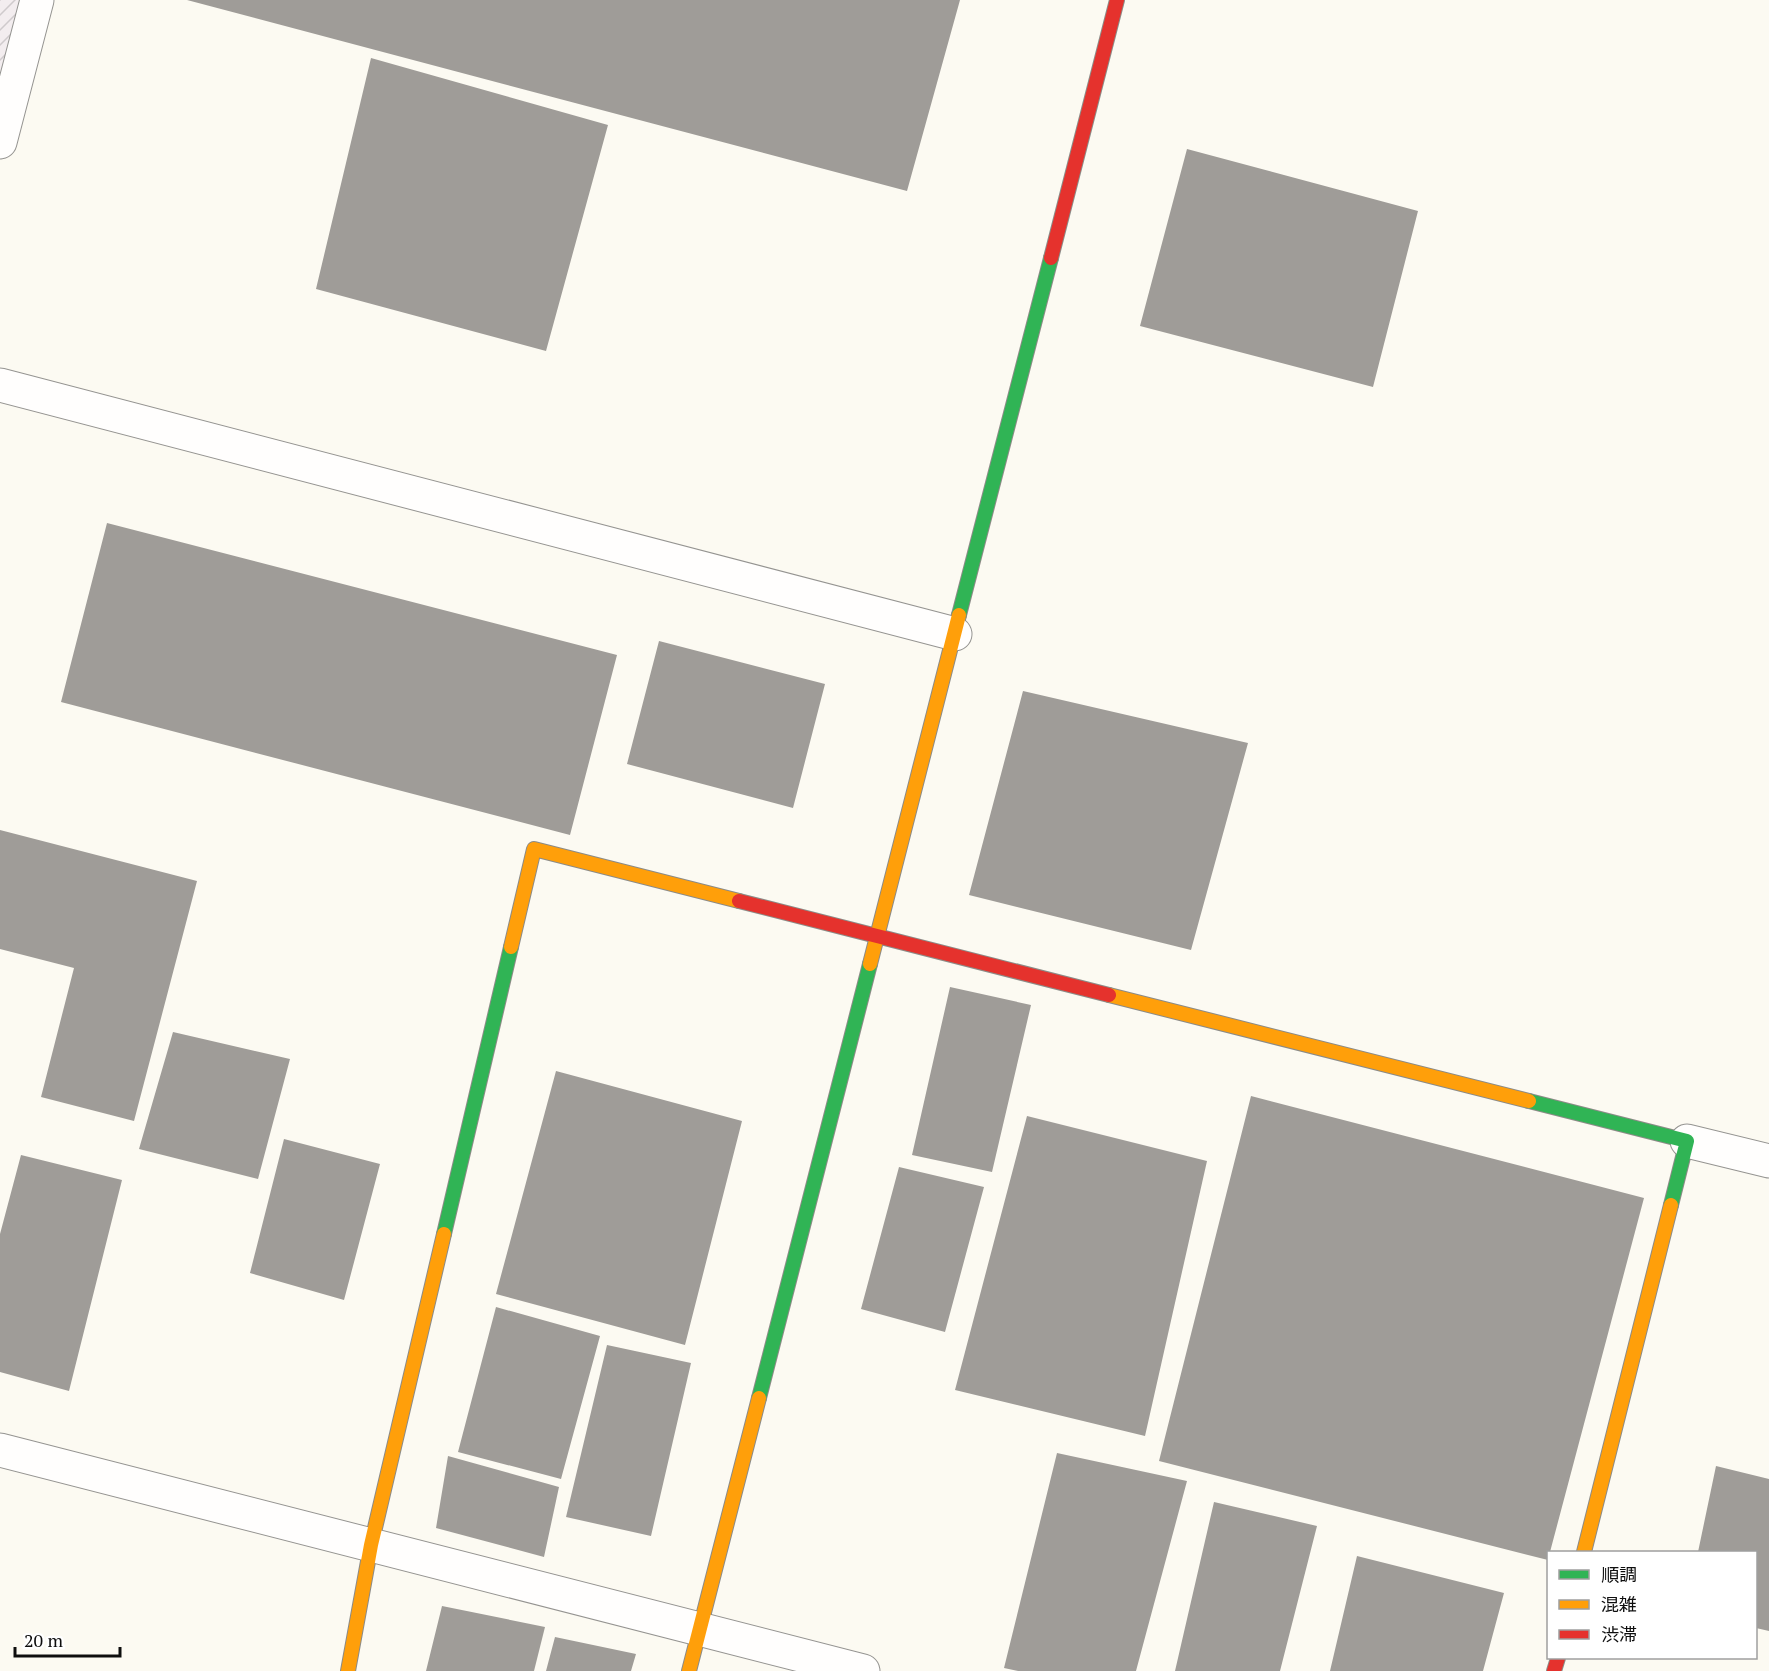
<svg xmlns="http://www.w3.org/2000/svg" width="1769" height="1671" font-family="'PT Serif','Noto Sans JP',serif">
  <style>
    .industrial { fill: url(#industrial-furrows) }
    .building { fill: #9f9c98 }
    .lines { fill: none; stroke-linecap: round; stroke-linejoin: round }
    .street-casing { stroke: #959491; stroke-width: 35 }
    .fast-casing { stroke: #8c8b87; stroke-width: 16 }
    .slow-casing { stroke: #8c8b87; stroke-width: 16 }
    .jam-casing { stroke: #8c8b87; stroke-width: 16 }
    .street { stroke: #fffefd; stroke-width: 33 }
    .fast { stroke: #30b455; stroke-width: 14 }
    .slow { stroke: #ff9f0a; stroke-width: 14 }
    .jam { stroke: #e5322d; stroke-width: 14 }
  </style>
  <defs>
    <pattern id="industrial-furrows" width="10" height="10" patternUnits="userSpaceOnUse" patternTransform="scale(1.5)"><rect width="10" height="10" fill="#f3edef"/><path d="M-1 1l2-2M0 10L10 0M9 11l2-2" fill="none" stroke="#cfcacc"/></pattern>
  </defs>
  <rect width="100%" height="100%" fill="#fcfaf2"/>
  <path class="industrial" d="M0 0H21L0 81Z"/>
  <path class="building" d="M187 0H960L907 191Z
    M371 58 608 125 546 351 316 289Z
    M1187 149 1418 211 1373 387 1140 326Z
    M107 523 617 655 570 835 61 702Z
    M659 641 825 684 793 808 627 764Z
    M1023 691 1248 743 1191 950 969 895Z
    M0 830 197 881 134 1121 41 1097 74 968 0 949Z
    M950 987 1031 1005 992 1172 912 1155Z
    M173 1032 290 1059 258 1179 139 1149Z
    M556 1071 742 1121 685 1345 496 1294Z
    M1251 1096 1644 1198 1550 1552H1548V1560L1159 1461Z
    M1027 1116 1207 1161 1145 1436 955 1390Z
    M284 1139 380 1164 344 1300 250 1273Z
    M21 1155 122 1180 69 1391 0 1372V1234Z
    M899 1167 984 1187 945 1332 861 1309Z
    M496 1307 600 1336 561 1479 458 1452Z
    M607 1345 691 1363 651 1536 566 1517Z
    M1057 1453 1187 1481 1136 1671H1018L1004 1668Z
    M448 1456 559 1487 544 1557 436 1528Z
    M1716 1466 1769 1479V1631L1756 1628V1552H1698Z
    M1214 1502 1317 1526 1280 1671H1175Z
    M1357 1556 1504 1593 1483 1671H1330Z
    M442 1606 545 1627 534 1671H426Z
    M555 1637 636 1654 631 1671H546Z"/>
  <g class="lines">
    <g class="street-casing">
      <path id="street" d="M0 142 37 0
        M0 385 955 634
        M1687 1141 1769 1161
        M0 1450 863 1671"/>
    </g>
    <g class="fast-casing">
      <path id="fast" d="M959 615 1051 258
        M1529 1101 1687 1141 1671 1205
        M444 1234 511 947
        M759 1398 870 964"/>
    </g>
    <g class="slow-casing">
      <path id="slow" d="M511 947 534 849 739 901
        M870 964 959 615
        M1109 995 1529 1101
        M1584 1552 1671 1205
        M348 1671 371 1545 444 1234
        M689 1671 759 1398"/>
    </g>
    <g class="jam-casing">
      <path id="jam" d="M1051 258 1117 0
        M739 901 1109 995
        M1554 1671 1558 1658"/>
    </g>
    <use href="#street" class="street"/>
    <use href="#fast" class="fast"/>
    <use href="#slow" class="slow"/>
    <use href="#jam" class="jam"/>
  </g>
  <rect x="1547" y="1551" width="210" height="108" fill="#ffffff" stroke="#9f9f9f" stroke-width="1.5"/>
  <rect x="1559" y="1570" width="30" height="9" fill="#30b455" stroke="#9f9f9f" stroke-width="1.5"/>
  <text x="1601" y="1581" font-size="18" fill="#0e0e0e">順調</text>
  <rect x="1559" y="1600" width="30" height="9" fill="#ff9f0a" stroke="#9f9f9f" stroke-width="1.5"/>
  <text x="1601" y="1611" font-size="18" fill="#0e0e0e">混雑</text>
  <rect x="1559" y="1630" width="30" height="9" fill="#e5322d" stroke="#9f9f9f" stroke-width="1.5"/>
  <text x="1601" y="1641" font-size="18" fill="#0e0e0e">渋滞</text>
  <path d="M15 1647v9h105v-9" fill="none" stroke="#0e0e0e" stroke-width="3"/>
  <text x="24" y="1647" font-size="18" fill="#0e0e0e" stroke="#ffffff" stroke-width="4.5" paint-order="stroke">20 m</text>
</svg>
